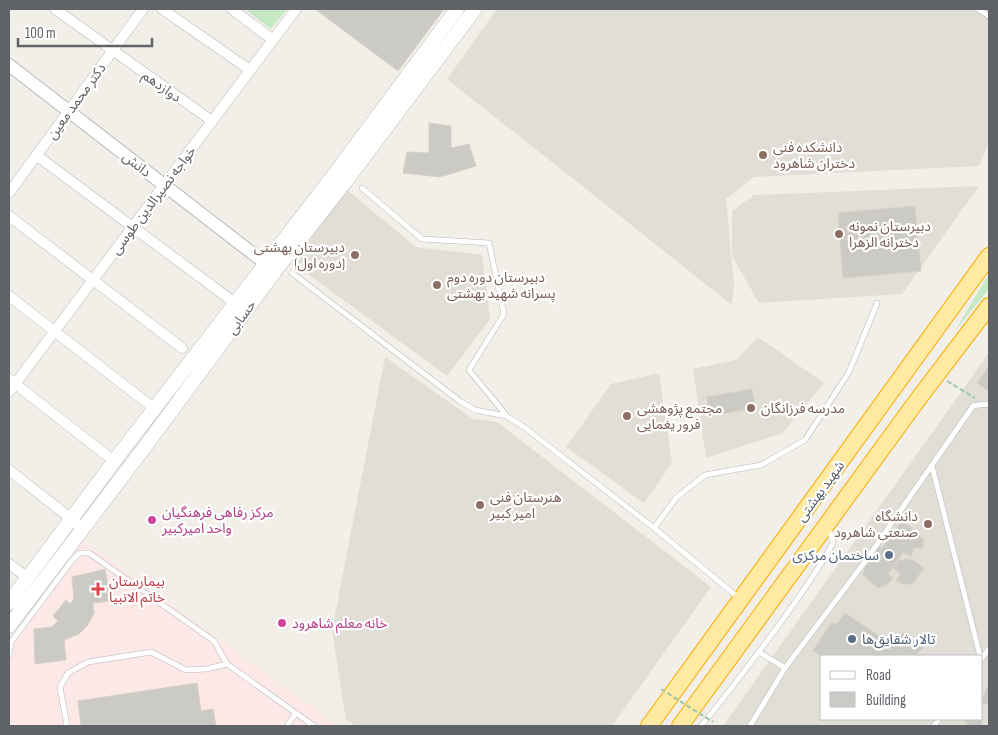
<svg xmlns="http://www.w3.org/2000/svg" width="998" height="735" font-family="'Sofia Sans Condensed','Noto Sans Arabic',sans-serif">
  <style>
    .education { fill: #e1ded6; fill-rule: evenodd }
    .medical { fill: #fce8e6 }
    .green { fill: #c5e8c5 }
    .building { fill: #cccac5; stroke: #d6d1c6 }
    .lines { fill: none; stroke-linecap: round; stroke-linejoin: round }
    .service-casing { stroke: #b5b8bc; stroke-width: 6 }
    .minor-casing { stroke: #b5b8bc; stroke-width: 11 }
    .tertiary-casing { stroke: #b5b8bc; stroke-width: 14 }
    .secondary-casing { stroke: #b6babf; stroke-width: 15 }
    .trunk-casing { stroke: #f9ab00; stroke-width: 18 }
    .path { stroke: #9cc7a9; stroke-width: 2; stroke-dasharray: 5 2.5; stroke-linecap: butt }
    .service { stroke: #fff; stroke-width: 5 }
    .minor { stroke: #fff; stroke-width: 10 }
    .tertiary { stroke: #fff; stroke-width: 12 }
    .secondary { stroke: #fff; stroke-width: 14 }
    .trunk { stroke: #feeaa1; stroke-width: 16 }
    .path-bridge { stroke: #9cc7a9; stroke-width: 2; stroke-dasharray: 5 2.5; stroke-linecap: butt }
    .education-dot { fill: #8d6e63; stroke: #fff; stroke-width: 2 }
    .hotel-dot { fill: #d1479c; stroke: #fff; stroke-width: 2 }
    .service-dot { fill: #5c6f8a; stroke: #fff; stroke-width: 2 }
    .health-dot { fill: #e0444e; stroke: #fff; stroke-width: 2 }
    .labels { text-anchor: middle; stroke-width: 4.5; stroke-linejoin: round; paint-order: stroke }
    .street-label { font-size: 14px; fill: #5f6368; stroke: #fff }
    .education-label { font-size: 14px; fill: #785e54; stroke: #fff; text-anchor: start }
    .hotel-label { font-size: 14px; fill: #b23c85; stroke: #fff; text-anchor: start }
    .service-label { font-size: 14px; fill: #4e5e75; stroke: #fff; text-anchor: end }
    .health-label { font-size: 14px; fill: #be3a42; stroke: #fff; text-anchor: start }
  </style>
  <rect width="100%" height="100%" fill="#f1efe8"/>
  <path class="education" d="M497 9H989L988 144 979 166 754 177 726 199 734 285 732 305 447 79Z
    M979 186 902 294 759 303 732 256V211L754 195Z
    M347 190 416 247 482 255 490 319 447 376 293 263Z
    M758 337 824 383 783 433 706 458 693 369 736 360Z
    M989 352V726H723L962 391ZM822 656H982V719H822Z
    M385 357 473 419 497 422 711 587 612 726H356L346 720 332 630Z
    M659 373 672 463 644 503 566 447 611 384Z"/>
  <path class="medical" d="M82 539 338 726H9V639Z"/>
  <path class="green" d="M245 9H287L271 29Z
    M989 274V289L955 331Z"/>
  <path class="building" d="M315 9H444L398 71Z
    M429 123 451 126V148L469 144 476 166 440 177 403 173 407 152 429 153Z
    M915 206 921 271 843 278 838 213Z
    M989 366V391L977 383Z
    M752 389 755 408 710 416 707 397Z
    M902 521 913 529V533L918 532 921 538 924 539 923 548H914L911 556 903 552 888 574 893 578 888 584 878 588 863 575 865 567 878 553 876 549 883 547Z
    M906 558 910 561 911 559 924 568 912 584H902L896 580 901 574 893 568 900 559 903 561Z
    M105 569 111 601 93 603 94 613 88 625 79 634 64 640 66 660 35 664 34 629 52 627 58 621 53 616 66 600 70 604 74 599 72 577Z
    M845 613 891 644 903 633 923 648 914 656H822L813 651 831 623 837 624Z
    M197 683 201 711 213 709 216 726H81L78 701Z
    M988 685 989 687V703L983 704V698Z
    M963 719H981L982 726H970L963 720Z"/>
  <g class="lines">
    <g class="service-casing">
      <path id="service" d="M978 9 989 16
        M362 188 422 239 489 243 504 314 469 370 506 415
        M292 273 461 402 475 410 506 416 524 427 654 528 739 598
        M932 466 980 656
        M654 528 676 498 705 475 761 465 805 440 849 372 877 303
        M759 652 785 668
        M9 655 11 642 73 559 80 553H89L214 641 227 664 314 726
        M982 658 989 649
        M67 726 60 687 68 673 88 662 151 652 186 670 206 669 227 664
        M287 726 296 713
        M701 726C727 695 751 662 776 629 796 601 817 573 833 543L829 528
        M750 726 785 668 864 563 973 406 985 404 989 405
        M934 726 939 719"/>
    </g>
    <g class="minor-casing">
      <path id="minor" d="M55 9 212 121
        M162 9 250 70
        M232 9 273 40
        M36 155 235 303
        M9 193 143 9
        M9 216 182 348
        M9 296 155 409
        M9 379 114 461
        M9 392 296 9
        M9 470 83 528
        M9 564 28 578"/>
    </g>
    <g class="tertiary-casing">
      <path id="tertiary" d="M9 65 274 270"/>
    </g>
    <g class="secondary-casing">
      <path id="secondary" d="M9 603 118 456 333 176 457 9
        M9 626 144 448 275 271 346 181 475 9"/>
    </g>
    <g class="trunk-casing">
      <path id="trunk" d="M649 726 989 256
        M680 726 916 402 989 306"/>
    </g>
    <path class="path" d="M947 381 975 398"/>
    <use href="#service" class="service"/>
    <use href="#minor" class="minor"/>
    <use href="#tertiary" class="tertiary"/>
    <use href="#secondary" class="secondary"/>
    <use href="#trunk" class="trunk"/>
    <path class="path-bridge" d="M661 689 713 722"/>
  </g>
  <g class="education-dot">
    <circle cx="763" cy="155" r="5"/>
    <circle cx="839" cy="234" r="5"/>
    <circle cx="355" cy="255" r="5"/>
    <circle cx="437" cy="285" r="5"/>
    <circle cx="751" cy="408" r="5"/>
    <circle cx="627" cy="416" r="5"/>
    <circle cx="480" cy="505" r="5"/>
    <circle cx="928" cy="524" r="5"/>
  </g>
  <g class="hotel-dot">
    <circle cx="152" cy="520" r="5"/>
    <circle cx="282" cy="623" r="5"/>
  </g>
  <g class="service-dot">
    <circle cx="889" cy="555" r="5"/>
    <circle cx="852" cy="639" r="5"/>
  </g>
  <path class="health-dot" d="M95.5 581.5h5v5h5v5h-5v5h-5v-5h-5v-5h5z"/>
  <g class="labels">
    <g class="street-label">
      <text transform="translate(162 86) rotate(35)" y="5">دوازدهم</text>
      <text transform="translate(76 101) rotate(-54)" y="5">دکتر محمد معین</text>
      <text transform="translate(137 164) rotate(38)" y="5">دانش</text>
      <text transform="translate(153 200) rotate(-53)" y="5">خواجه نصیرالدین طوسی</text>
      <text transform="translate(241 317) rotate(-54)" y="5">حسابی</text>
      <text transform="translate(820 491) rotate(-54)" y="5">شهید بهشتی</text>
    </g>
    <g class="education-label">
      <text x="773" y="152">دانشکده فنی<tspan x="773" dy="16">دختران شاهرود</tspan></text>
      <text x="849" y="231">دبیرستان نمونه<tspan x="849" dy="16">دخترانه الزهرا</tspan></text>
      <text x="345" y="252" text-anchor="end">دبیرستان بهشتی<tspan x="345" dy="16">(دوره اول)</tspan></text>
      <text x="447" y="282">دبیرستان دوره دوم<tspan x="447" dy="16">پسرانه شهید بهشتی</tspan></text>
      <text x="637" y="413">مجتمع پژوهشی<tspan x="637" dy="16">فرور یغمایی</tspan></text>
      <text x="761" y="413">مدرسه فرزانگان</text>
      <text x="490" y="502">هنرستان فنی<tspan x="490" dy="16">امیر کبیر</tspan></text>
      <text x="918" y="521" text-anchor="end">دانشگاه<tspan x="918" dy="16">صنعتی شاهرود</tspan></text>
    </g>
    <g class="hotel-label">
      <text x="162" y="517">مرکز رفاهی فرهنگیان<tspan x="162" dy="16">واحد امیرکبیر</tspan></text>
      <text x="292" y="628">خانه معلم شاهرود</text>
    </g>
    <g class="service-label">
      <text x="879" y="560">ساختمان مرکزی</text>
      <text x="862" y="644" text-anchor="start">تالار شقایق‌‌ها</text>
    </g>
    <g class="health-label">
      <text x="109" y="586">بیمارستان<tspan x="109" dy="16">خاتم الانبیا</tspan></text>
    </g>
  </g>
  <rect width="998" height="735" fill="none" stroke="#5f6368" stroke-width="20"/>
  <rect x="820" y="655" width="162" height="65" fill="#ffffff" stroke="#bfc1c3"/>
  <rect x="830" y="671" width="25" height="8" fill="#ffffff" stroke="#bfc1c3"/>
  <text x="866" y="680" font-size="15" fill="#5f6368">Road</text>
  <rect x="830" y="692" width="25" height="15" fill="#cccac5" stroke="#bfc1c3"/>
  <text x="866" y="705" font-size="15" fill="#5f6368">Building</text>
  <path d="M18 38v8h134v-8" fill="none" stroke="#5f6368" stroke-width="2.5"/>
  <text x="25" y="38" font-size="15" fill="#5f6368" stroke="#ffffff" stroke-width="4" paint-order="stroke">100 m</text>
</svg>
